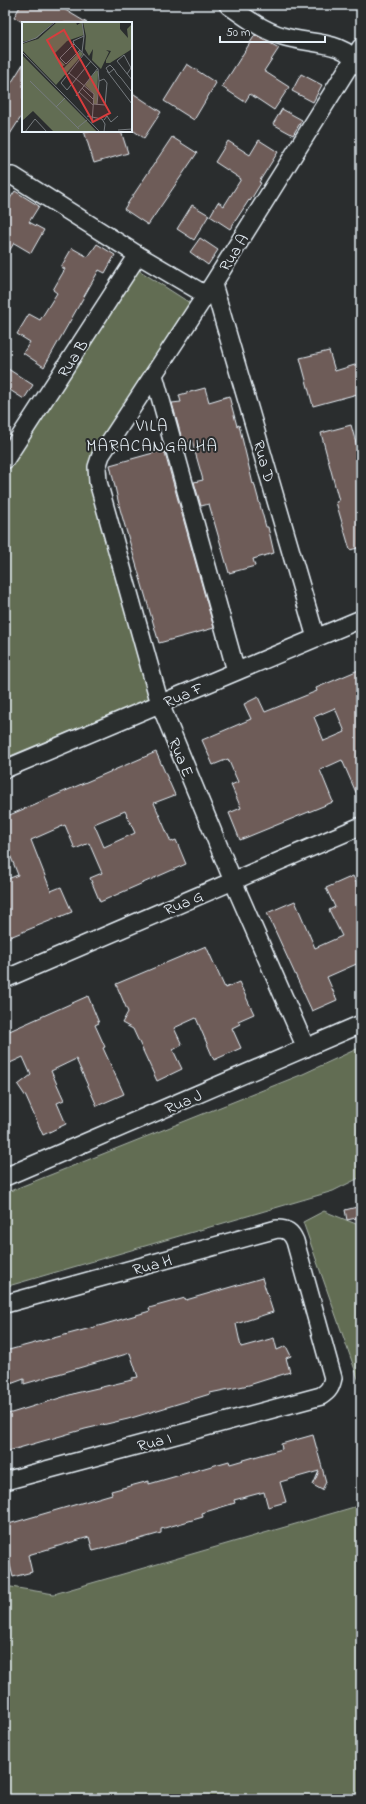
<svg xmlns="http://www.w3.org/2000/svg" width="366" height="1804" font-family="'Indie Flower',sans-serif">
  <style>
    .green { fill: #626d53; stroke: #a5afa6 }
    .building { fill: #6e5c59; stroke: #e8f1f8; fill-rule: evenodd }
    .lines { fill: none; stroke-linecap: round; stroke-linejoin: round }
    .minor-casing { stroke: #e8f1f8; stroke-width: 20 }
    .minor { stroke: #2a2d2e; stroke-width: 17 }
    .labels { text-anchor: middle; stroke-width: 4; stroke-linejoin: round; paint-order: stroke }
    .street-label { font-size: 16px; fill: #e8f1f8; stroke: #2a2d2e }
    .neighbourhood-label { font-size: 17px; letter-spacing: 1px; fill: #e8f1f8; stroke: #2a2d2e }
    .inset-road { fill: none; stroke: #767b7f; stroke-width: 1 }
    .view { fill: #d83c3d; fill-opacity: 0.15; stroke: #d83c3d; stroke-width: 2 }
    .inset-edge { fill: none; stroke: #e8f1f8; stroke-width: 2 }
  </style>
  <rect width="100%" height="100%" fill="#2a2d2e"/>
  <filter id="ink" filterUnits="userSpaceOnUse"><feTurbulence type="fractalNoise" baseFrequency=".025" numOctaves="2"/><feDisplacementMap in="SourceGraphic" scale="8" xChannelSelector="R" yChannelSelector="G"/><feConvolveMatrix kernelMatrix="1 2 1 2 8 2 1 2 1" color-interpolation-filters="sRGB"/></filter>
  <g filter="url(#ink)">
    <path class="green" d="M137 269 190 303 91 454 89 473 151 698 5 758V475Z
      M361 1047V1177L333 1191 5 1287V1193L303 1074Z
      M324 1211 361 1226V1387L303 1222Z
      M361 1505V1799H5V1586L54 1594Z"/>
    <path class="building" d="M21 5H57L87 23H24L14 17Z
      M255 35 279 48 264 71 289 87 274 110 250 94 245 102 222 87Z
      M23 64V114L5 142V93Z
      M187 64 216 83 194 120 164 101Z
      M301 74 322 85 313 102 292 91Z
      M131 92 161 112 144 138 131 129Z
      M282 109 302 120 293 135 273 124Z
      M84 131H121L128 153 94 163Z
      M172 137 197 153 148 225 124 209Z
      M259 140 278 152 259 182 261 183 250 201 249 200 230 229 210 216 218 202 224 206 241 179 215 162 228 141 250 155Z
      M15 191 39 206 29 222 44 230 31 253 14 243 5 258V206Z
      M192 205 209 215 194 240 177 229Z
      M200 238 218 250 208 265 190 252Z
      M97 244 115 255 105 273 99 270 44 367 23 353 30 342 17 334 29 314 40 320 57 293 53 290 65 269 61 267 72 248 88 257Z
      M329 351 335 371 358 364 361 376V393L313 406 300 358Z
      M5 367 33 385 24 399 5 387Z
      M205 388 209 402 229 396 237 426 239 425 253 484 254 483 266 527H268L274 553 253 559 255 566 229 573 209 504 201 506 194 482 203 480 192 441 183 443 172 403 181 402 179 395Z
      M351 425 357 447 361 446V547L350 550 336 502 339 501 321 433Z
      M164 450 214 628 159 643 120 509 110 465Z
      M361 669V804L342 760 320 770 333 802 240 840 229 813 241 808 231 785 238 782 228 759 213 765 202 740 251 719 244 704 258 697 265 712 317 691 316 688ZM335 708 345 732 324 741 314 717Z
      M156 752 175 795 154 803 171 842 176 840 186 864 100 902 90 878 102 873 89 843 75 849 65 825 31 840 51 891 61 887 72 912 5 939V880L18 875 5 842V817ZM125 811 135 833 104 847 94 824Z
      M353 876 361 893V962L327 977 337 1000 312 1011 267 913 295 901 315 948 342 936 329 910 335 907 326 888Z
      M206 946 225 988 239 982 254 1014 238 1021 240 1024 232 1028 241 1048 214 1060 196 1018 174 1028 182 1045 173 1050 182 1069 157 1081 133 1029 122 1023 128 1012 116 984Z
      M88 996 99 1023 95 1025 105 1047 103 1048 124 1094 97 1106 76 1059 51 1071 64 1100 57 1103 66 1124 43 1135 26 1097 18 1085 31 1075 23 1057 10 1063 5 1050V1033Z
      M361 1206V1217L347 1220 345 1210Z
      M262 1278 273 1312 236 1324 241 1347 274 1338 277 1350 286 1346 291 1356 286 1358 290 1372 249 1385 210 1393V1394L128 1419 85 1429 5 1452V1415L76 1393 132 1380V1378L138 1377 130 1353 24 1384V1379L5 1386V1351L102 1325 150 1311 149 1308 185 1298 186 1300Z
      M313 1435 326 1482 322 1490 313 1485 319 1471 280 1482 286 1502 268 1507 264 1492 234 1500 235 1503 202 1513 203 1517 161 1529V1533L129 1542 93 1551 89 1537 28 1555 32 1572 13 1577 9 1561 5 1562V1525L112 1494 111 1491 149 1481V1484L229 1461 230 1464 282 1449 281 1444Z"/>
    <g class="lines">
      <g class="minor-casing">
        <path id="minor" d="M228 5C245 17 262 30 282 36 309 45 344 39 360 66
          M5 176H13L138 255 206 295
          M213 284 316 638
          M154 375 236 671
          M5 460 138 255
          M5 769 361 619
          M5 979 361 826
          M306 1048 233 881 160 704 98 482 97 467 101 455 213 284 361 47
          M5 1177 361 1024
          M5 1304 277 1229C287 1229 291 1232 295 1241L333 1378C331 1387 329 1391 321 1396L5 1481"/>
      </g>
      <use href="#minor" class="minor"/>
    </g>
  </g>
  <g class="labels">
    <g class="street-label">
      <text transform="translate(233 252) rotate(-58)" y="6">Rua A</text>
      <text transform="translate(72 358) rotate(-57)" y="6">Rua B</text>
      <text transform="translate(265 461) rotate(74)" y="6">Rua D</text>
      <text transform="translate(183 694) rotate(-23)" y="6">Rua F</text>
      <text transform="translate(182 757) rotate(67)" y="6">Rua E</text>
      <text transform="translate(183 902) rotate(-23)" y="6">Rua G</text>
      <text transform="translate(183 1101) rotate(-23)" y="6">Rua J</text>
      <text transform="translate(152 1264) rotate(-15)" y="6">Rua H</text>
      <text transform="translate(154 1441) rotate(-15)" y="6">Rua I</text>
    </g>
    <g class="neighbourhood-label">
      <text x="152" y="431">VILA<tspan x="152" dy="20">MARACANGALHA</tspan></text>
    </g>
  </g>
  <g transform="translate(22 22)">
    <rect width="110" height="110" fill="#2a2d2e"/>
    <path d="M0 0H32L15 16 0 20ZM35 0H54L55 3 60 0 62 13 45 19 32 32 43 43 39 45 41 47 58 29 61 32 34 63 0 28V22L16 17ZM61 0H98V7L106 16 105 7 110 2V27L88 41H84V38L89 29 84 28 87 30 79 47 70 38 71 27 67 34 63 27 64 14ZM0 33 64 98 75 110H32L11 89 0 99ZM74 49H76L75 82H71L72 72 63 63Z" fill="#626d53"/>
    <path class="inset-road" d="M0 21 14 16 33 0M52 22 76 47 77 59M58 28 44 42 38 36 52 22 51 19 62 14M0 30 78 110M60 30 62 14 60 0M62 32 39 61 45 68 69 39M92 47 87 51 84 46 88 43 92 47 95 52 99 56 109 69M85 49 110 82M47 51 72 72 70 101M105 52 109 46 102 33 95 39 110 58M8 59 57 107M60 66 71 77M57 70 71 83M54 74 76 46M71 82 83 83 85 61 82 57 77 59 75 83M34 85 43 76M65 94 80 97 83 102 82 110M82 98 85 94 89 100 96 94M55 106 65 98M96 108 110 107M3 110 13 97 25 110"/>
    <path class="view" d="M42 8 88 91 71 100 25 18Z"/>
    <rect width="110" height="110" class="inset-edge"/>
  </g>
  <rect width="366" height="1804" fill="none" stroke="#2a2d2e" stroke-width="20"/>
  <rect x="10" y="10" width="346" height="1784" fill="none" stroke="#e8f1f8" stroke-width="1.5" filter="url(#ink)"/>
  <path d="M220 36v6h105v-6" fill="none" stroke="#e8f1f8" stroke-width="2"/>
  <text x="226" y="36" font-size="12" fill="#e8f1f8" stroke="#2a2d2e" stroke-width="3" paint-order="stroke">50 m</text>
</svg>
